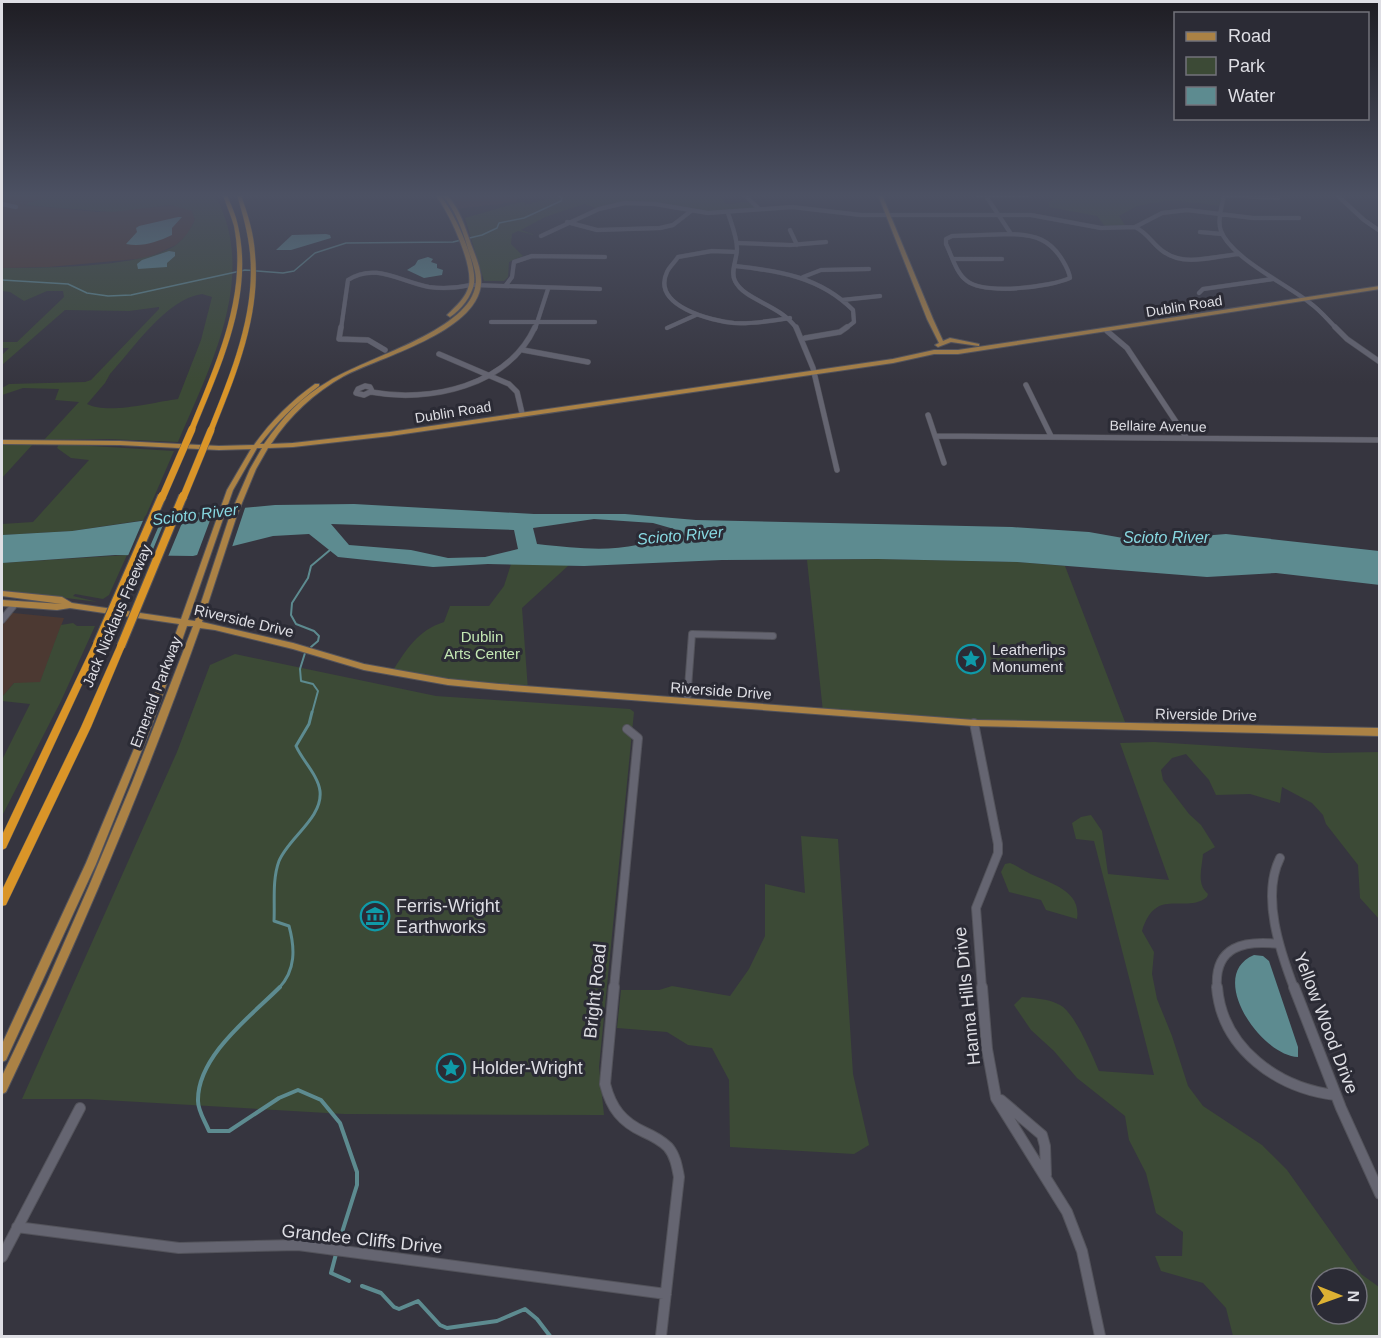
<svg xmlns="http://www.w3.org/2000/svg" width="1381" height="1338" font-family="Arial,sans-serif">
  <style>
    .commercial { fill: #4c3932 }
    .education { fill: #4a3843 }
    .green { fill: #3c4a36; fill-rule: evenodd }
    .water { fill: #5d8b90; fill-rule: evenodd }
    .pier { fill: #36353f }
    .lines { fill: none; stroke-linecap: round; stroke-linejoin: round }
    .stream-far3 { stroke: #5d8b90; stroke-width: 1.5 }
    .stream-far2 { stroke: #5d8b90; stroke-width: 2 }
    .stream-far1 { stroke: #5d8b90; stroke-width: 3 }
    .stream { stroke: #5d8b90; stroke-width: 4 }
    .minor-far4-casing { stroke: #53535b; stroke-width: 4.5 }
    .minor-far3-casing { stroke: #53535b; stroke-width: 6 }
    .minor-far2-casing { stroke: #53535b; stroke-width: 8 }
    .minor-far1-casing { stroke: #53535b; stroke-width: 10 }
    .minor-casing { stroke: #53535b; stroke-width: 12 }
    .major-casing { stroke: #53535b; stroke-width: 2 }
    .highway-casing { stroke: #53535b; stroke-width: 1 }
    .minor-far4 { stroke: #656571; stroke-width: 4 }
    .minor-far3 { stroke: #656571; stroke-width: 5 }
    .minor-far2 { stroke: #656571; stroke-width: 6 }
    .minor-far1 { stroke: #656571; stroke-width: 8 }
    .minor { stroke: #656571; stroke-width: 10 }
    .major { fill: #ab8245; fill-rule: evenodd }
    .highway { fill: #da9528; fill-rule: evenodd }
    .highway-bridge-far1-casing { stroke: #53535b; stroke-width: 8; stroke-linecap: butt }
    .highway-bridge-casing { stroke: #53535b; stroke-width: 10; stroke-linecap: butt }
    .highway-bridge-far1 { stroke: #da9528; stroke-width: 7 }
    .highway-bridge { stroke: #da9528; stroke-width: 8 }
    .labels { text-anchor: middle; stroke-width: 6; stroke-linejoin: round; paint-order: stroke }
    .far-street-label { font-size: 14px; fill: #dedee4; stroke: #2b2b35 }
    .street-label { font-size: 15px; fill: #dedee4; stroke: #2b2b35 }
    .park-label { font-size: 15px; fill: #c3e7b3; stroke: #2b2b35 }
    .poi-label { font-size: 15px; fill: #dedee4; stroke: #2b2b35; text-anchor: start }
    .water-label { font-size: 16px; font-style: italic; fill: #87d8e1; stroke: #2b2b35 }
    .near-poi-label { font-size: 18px; fill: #dedee4; stroke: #2b2b35; text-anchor: start }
    .near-street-label { font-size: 18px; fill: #dedee4; stroke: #2b2b35 }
  </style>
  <rect width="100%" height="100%" fill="#36353f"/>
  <path class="commercial" d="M2 195H52L25 205 98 212 179 205 192 211 195 220 187 235 176 245 147 258 49 267 2 268Z
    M3 612 64 618 40 683H14L2 697Z"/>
  <path class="education" d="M444 195H518L516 202 456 209Z"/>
  <path class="green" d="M52 195H215C259 275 210 367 178 442L108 439 44 440 79 402 55 400 59 389 23 388 2 395V388L9 384 85 382 91 380 159 309V307L129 311 65 310 2 365V355L9 348H2V342H17L64 297 63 291H47L24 301 10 292 2 291V268C43 268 143 268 176 245 185 238 190 230 195 220L192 211 171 205 112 212 24 205ZM202 294 212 297 201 340 178 399C154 402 108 415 87 404L105 383 110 374C134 348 166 299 202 294Z
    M561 195H719L726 204 751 202 759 209 708 213 637 203 599 209 584 204 545 217 521 230 535 235 518 231 512 234 511 244 523 256 509 262 508 277 504 281H484L465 218 517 203 525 202V205Z
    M1055 195H1224L1222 206 1170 200 1137 206 1119 216 1127 228H1106L1097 216 1049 207V203Z
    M33 444 2 478V445Z
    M59 444 174 451 144 520 72 531 2 535V524L33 522 89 460 71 458 57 448Z
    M127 555 109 595 103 599 75 594 73 596 98 602 2 590V563Z
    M878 559 1017 562 1065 566 1127 727 964 722 823 712 807 560Z
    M511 564 569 565 522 608 528 690 392 672C406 650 418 630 444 622L450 606H489L504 586Z
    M73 623 77 626H95L61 701 2 816V760L30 704 2 701V697L14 683 40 682 61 625Z
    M235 654 436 696 630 709 634 712 599 1067 604 1115 344 1114 87 1099H22L177 752 210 665Z
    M1154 742 1325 753 1379 752V919L1360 898 1358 865 1326 824 1323 815 1312 803 1282 787 1280 803 1250 794 1216 795 1209 780 1186 754 1172 758 1161 770 1163 780 1189 814 1201 825 1215 847 1203 854C1202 868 1196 884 1208 894L1207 897C1185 915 1156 885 1142 931L1154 952 1152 974 1157 999 1172 1036 1188 1086 1203 1106 1262 1145 1287 1170 1361 1274 1379 1287V1336H1233L1226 1308 1203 1283 1161 1271 1155 1256H1182L1183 1232 1156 1213 1146 1173 1129 1140 1125 1116 1077 1078 1054 1051 1031 1030 1014 1005 1022 997C1035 998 1049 999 1060 1005 1075 1013 1092 1055 1099 1071L1154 1075 1094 841 1076 839 1072 823 1081 817 1091 815 1102 831 1108 874 1169 880 1120 743ZM1321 1278H1357V1314H1321Z
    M801 836 838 839 853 1074 869 1145 854 1154 730 1147 729 1080 712 1048 688 1045 667 1032 617 1028 621 990H659L672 986 730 996 749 969 765 936V884L805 893Z
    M1010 863C1016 865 1021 869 1027 872 1047 883 1082 889 1077 919L1046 910 1041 900 1009 892 1001 872 1005 864Z"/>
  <path class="water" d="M178 217H182L172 228V235C157 242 143 247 126 244L137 232 136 228 139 226Z
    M326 234 330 235 331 238 291 250H276L292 235Z
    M169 251 175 252V256L167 263V267L138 269 137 264 142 260Z
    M428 257 433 259 431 262 437 264V268L443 270 442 275 424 278 407 270 415 265 418 260Z
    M354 504 534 514H625L696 520 1012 527 1089 532 1140 541 1226 534 1379 551 1380 585 1276 573 1207 577 1017 562 878 559 722 560 584 566 488 564 433 567 338 557 309 534 273 536 193 556 115 555 2 563V535L72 531 210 511 275 505ZM594 519 653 523 681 531C629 554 592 550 537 544L533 528ZM331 524 514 530 518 549 485 557 448 558 411 550 349 545Z
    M1254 955 1263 956 1269 961 1298 1047V1057C1260 1055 1206 975 1254 955Z"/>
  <path class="pier" d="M246 505 231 550 196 558 215 507Z
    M187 511 167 559H149L168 513Z
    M164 514 145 558H127L145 516Z"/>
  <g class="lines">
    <path class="stream-far3" d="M2 280 68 284 87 293 108 296 131 295 245 270 283 273 294 271 315 253 346 243 453 242 482 235 497 228 499 223 524 218 561 201 562 198 557 195"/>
    <path class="stream-far2" d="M311 647 318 641 319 636 314 631 296 624 291 615 292 603 308 578 311 566 330 550
      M305 653 300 669 301 681 313 684 318 691 312 713"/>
    <path class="stream-far1" d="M279 988C296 970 295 948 289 926L274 921C275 902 272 880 279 861 288 838 323 818 320 791 318 775 302 760 296 746L309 724 312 712"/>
    <path class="stream" d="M280 987C252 1015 197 1056 198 1101 198 1111 205 1121 209 1131H229L279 1098 298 1090 321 1100 340 1123 357 1172V1185L338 1245
      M336 1254 331 1273 349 1281
      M362 1286 381 1293 394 1307 399 1309 418 1301 440 1325 447 1328 497 1321 525 1309 537 1319 550 1336"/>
    <g class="minor-far4-casing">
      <path id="minor-far4" d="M745 195 759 209
        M978 195H1027
        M1224 195C1222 206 1217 221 1221 231 1231 258 1288 285 1310 303 1320 310 1328 320 1337 329
        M1227 195 1278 198
        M1337 195 1364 220 1380 231
        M986 196 1011 234
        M2 204 16 207
        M728 213C732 225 737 237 737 249 737 259 730 272 735 281 745 301 780 304 797 329
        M567 222 597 230 660 228 673 225 691 211
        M1135 227C1148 233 1153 245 1164 252 1185 267 1215 256 1239 254
        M790 230 797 245
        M1200 232 1222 234
        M1011 234C1035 235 1050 239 1063 261 1066 266 1069 271 1070 278 1050 287 986 295 967 281 956 273 952 256 946 244V239L952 236Z
        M541 236 599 209 625 203 655 204 708 213 792 207 861 215H1031L1101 228 1135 227 1162 213 1187 210 1253 218H1299
        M739 243 790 245 826 242
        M737 252 712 251 678 257C675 262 669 267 667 272 651 306 712 321 734 323 753 324 772 321 790 318
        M954 259H1002
        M735 266C780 271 820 277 853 310L854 322 845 329
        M803 277 821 270 869 269
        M474 285 600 289
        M506 285 512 277 514 262 532 256 605 257
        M1199 293 1203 289 1273 279
        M842 300 880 296
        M491 322H595
        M667 328 696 315
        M341 329 348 280C375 262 401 282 429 287 443 289 457 288 471 285
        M535 329 548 289"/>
    </g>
    <g class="minor-far3-casing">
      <path id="minor-far3" d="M341 327 339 339 368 340 385 350
        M796 327 813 368 837 470
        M1335 327 1347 339 1380 362
        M1107 331 1127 348 1186 437
        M805 338 840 332 847 327
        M523 350 588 362
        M439 354 509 384 517 392 522 413
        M1026 385 1051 436
        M365 386 370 387 372 391 364 395 356 393 358 389Z
        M371 392C430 403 508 386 535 327
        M928 415 944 463
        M936 436 1380 440"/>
    </g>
    <g class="minor-far2-casing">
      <path id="minor-far2" d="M2 620 15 604
        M687 701 692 634 773 636"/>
    </g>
    <g class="minor-far1-casing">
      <path id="minor-far1" d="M974 723 998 844V853L976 908 982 988
        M1280 858C1261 896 1280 951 1294 988
        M614 988 638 738 627 729
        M1217 988C1214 946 1244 940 1279 944"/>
    </g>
    <g class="minor-casing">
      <path id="minor" d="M614 987 605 1084C611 1108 622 1122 644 1132 653 1136 661 1140 668 1147 675 1155 677 1166 679 1177L661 1336
        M982 987 987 1049 996 1098 1067 1212 1082 1251 1100 1336
        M1217 987C1222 1049 1278 1088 1335 1095
        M1294 987 1341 1108 1380 1194
        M1001 1100 1042 1135 1045 1146 1046 1175
        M17 1227 179 1248 298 1245 666 1294
        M2 1257 80 1108"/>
    </g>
    <g class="major-casing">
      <path id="major" d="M435 195H440C454 211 477 262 474 283 472 296 461 310 450 317L447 315C456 306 466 298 469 285 473 264 449 211 435 195Z
        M442 195H447C460 209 465 227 471 244 476 257 482 271 481 284 477 332 380 357 344 376 314 393 290 415 271 444L293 443 390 432 893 359 934 350H958L1380 286V289L958 354H934L893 363 390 436 293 447 268 448 256 469 237 515 202 622 293 643 364 664 448 679 499 684 974 720 1380 728V736L974 726 499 690 448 685 364 670 293 649 215 630 200 628C144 786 78 941 6 1092L2 1094V1076L46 984 89 886 132 783 193 626H187L152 725 96 864 6 1060 2 1062V1044L86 863 144 725 179 624 70 608 57 610 2 606V600L62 604 2 596V591L62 597 72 603 181 619 227 490 251 449 219 450 120 445 2 444V440L120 441 219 446 254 445C271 421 291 401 315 384H319V386C296 403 277 422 260 444H264C282 418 301 397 329 381 365 358 465 332 475 288 478 276 473 264 469 252 463 232 457 212 442 195ZM257 448H262L250 469 230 515 195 621 188 620 233 490Z
        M878 195H882L933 319 943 341 950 338 979 344V346L951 342 938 347 935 345 939 343 927 319Z"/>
    </g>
    <g class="highway-casing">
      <path id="highway" d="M223 195H227C231 205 236 215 238 226 254 296 221 365 195 429L192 431 189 429C215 365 248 296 234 226 231 215 226 205 223 195Z
        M237 195H241C248 215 254 234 255 254 261 315 236 375 214 430L211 432 208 430C230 375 256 314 250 253 248 233 243 215 237 195Z
        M97 641 101 644 6 848 2 850V835L93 644Z
        M121 643 125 646 91 727 6 905 2 906V890L81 727 117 646Z"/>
    </g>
    <use href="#minor-far4" class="minor-far4"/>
    <use href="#minor-far3" class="minor-far3"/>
    <use href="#minor-far2" class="minor-far2"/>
    <use href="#minor-far1" class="minor-far1"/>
    <use href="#minor" class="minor"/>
    <use href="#major" class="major"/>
    <use href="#highway" class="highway"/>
    <g class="highway-bridge-far1-casing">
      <path id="highway-bridge-far1" d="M162 498 192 429
        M183 498 211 430"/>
    </g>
    <g class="highway-bridge-casing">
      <path id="highway-bridge" d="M97 644 162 496
        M121 646 183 496"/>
    </g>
    <use href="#highway-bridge-far1" class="highway-bridge-far1"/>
    <use href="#highway-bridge" class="highway-bridge"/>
  </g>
  <linearGradient id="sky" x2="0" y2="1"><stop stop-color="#1e1d23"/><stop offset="0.51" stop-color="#4c5163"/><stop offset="1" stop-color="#4c5163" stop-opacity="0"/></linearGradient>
  <rect width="1381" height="383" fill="url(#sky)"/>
  <defs>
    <g id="sight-ring" transform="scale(1.5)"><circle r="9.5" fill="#2b2b35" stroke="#0f9aa8" stroke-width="1.5"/><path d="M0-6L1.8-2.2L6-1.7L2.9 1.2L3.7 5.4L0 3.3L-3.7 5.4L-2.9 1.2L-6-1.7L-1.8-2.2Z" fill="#0f9aa8"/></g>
    <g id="museum-ring" transform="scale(1.5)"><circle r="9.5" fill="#2b2b35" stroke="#0f9aa8" stroke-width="1.5"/><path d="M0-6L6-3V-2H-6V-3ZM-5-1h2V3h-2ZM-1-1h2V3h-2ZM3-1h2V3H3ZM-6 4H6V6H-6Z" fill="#0f9aa8"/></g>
  </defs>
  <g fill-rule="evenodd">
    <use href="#sight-ring" x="971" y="659"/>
    <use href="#museum-ring" x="375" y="916"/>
    <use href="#sight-ring" x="451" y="1068"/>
  </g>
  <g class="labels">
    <g class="far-street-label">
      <text transform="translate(1184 306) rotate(-9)" y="5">Dublin Road</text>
      <text transform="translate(453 412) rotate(-9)" y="5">Dublin Road</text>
      <text transform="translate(1158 426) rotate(1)" y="5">Bellaire Avenue</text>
    </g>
    <g class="street-label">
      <text transform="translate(117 616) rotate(-67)" y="5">Jack Nicklaus Freeway</text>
      <text transform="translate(244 621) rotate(13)" y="5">Riverside Drive</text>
      <text transform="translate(721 691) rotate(4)" y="5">Riverside Drive</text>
      <text transform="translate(156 692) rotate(-69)" y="5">Emerald Parkway</text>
      <text transform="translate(1206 715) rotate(1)" y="5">Riverside Drive</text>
    </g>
    <g class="park-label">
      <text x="482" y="642">Dublin<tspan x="482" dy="17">Arts Center</tspan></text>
    </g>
    <g class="poi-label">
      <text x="992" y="655">Leatherlips<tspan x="992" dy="17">Monument</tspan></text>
    </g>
    <g class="water-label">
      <text transform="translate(195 514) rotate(-7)" y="6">Scioto River</text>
      <text transform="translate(680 535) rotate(-5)" y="6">Scioto River</text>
      <text x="1166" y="543">Scioto River</text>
    </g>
    <g class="near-poi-label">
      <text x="396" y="912">Ferris-Wright<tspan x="396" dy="21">Earthworks</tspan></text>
      <text x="472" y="1074">Holder-Wright</text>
    </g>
    <g class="near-street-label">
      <text transform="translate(595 991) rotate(-84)" y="6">Bright Road</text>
      <text transform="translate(967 996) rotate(-96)" y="6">Hanna Hills Drive</text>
      <text transform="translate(1326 1023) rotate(69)" y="6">Yellow Wood Drive</text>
      <text transform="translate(362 1239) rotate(6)" y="6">Grandee Cliffs Drive</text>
    </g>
  </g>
  <rect width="1381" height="1338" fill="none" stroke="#dedee4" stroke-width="6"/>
  <rect x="1174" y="12" width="195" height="108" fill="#2b2b35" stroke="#73737b" stroke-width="1.5"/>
  <rect x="1186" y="32" width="30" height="9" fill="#ab8245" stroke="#73737b" stroke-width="1.5"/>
  <text x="1228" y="42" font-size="18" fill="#dedee4">Road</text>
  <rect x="1186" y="57" width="30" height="18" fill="#3c4a36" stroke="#73737b" stroke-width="1.5"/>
  <text x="1228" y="72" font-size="18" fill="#dedee4">Park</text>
  <rect x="1186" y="87" width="30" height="18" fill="#5d8b90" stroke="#73737b" stroke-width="1.5"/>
  <text x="1228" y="102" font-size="18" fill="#dedee4">Water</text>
  <g transform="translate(1339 1296) rotate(91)"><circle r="28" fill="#2b2b35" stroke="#73737b" stroke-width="1.5"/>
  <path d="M0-4.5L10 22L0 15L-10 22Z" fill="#ddb133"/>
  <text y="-9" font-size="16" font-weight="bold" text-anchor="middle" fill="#dedee4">N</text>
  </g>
</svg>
